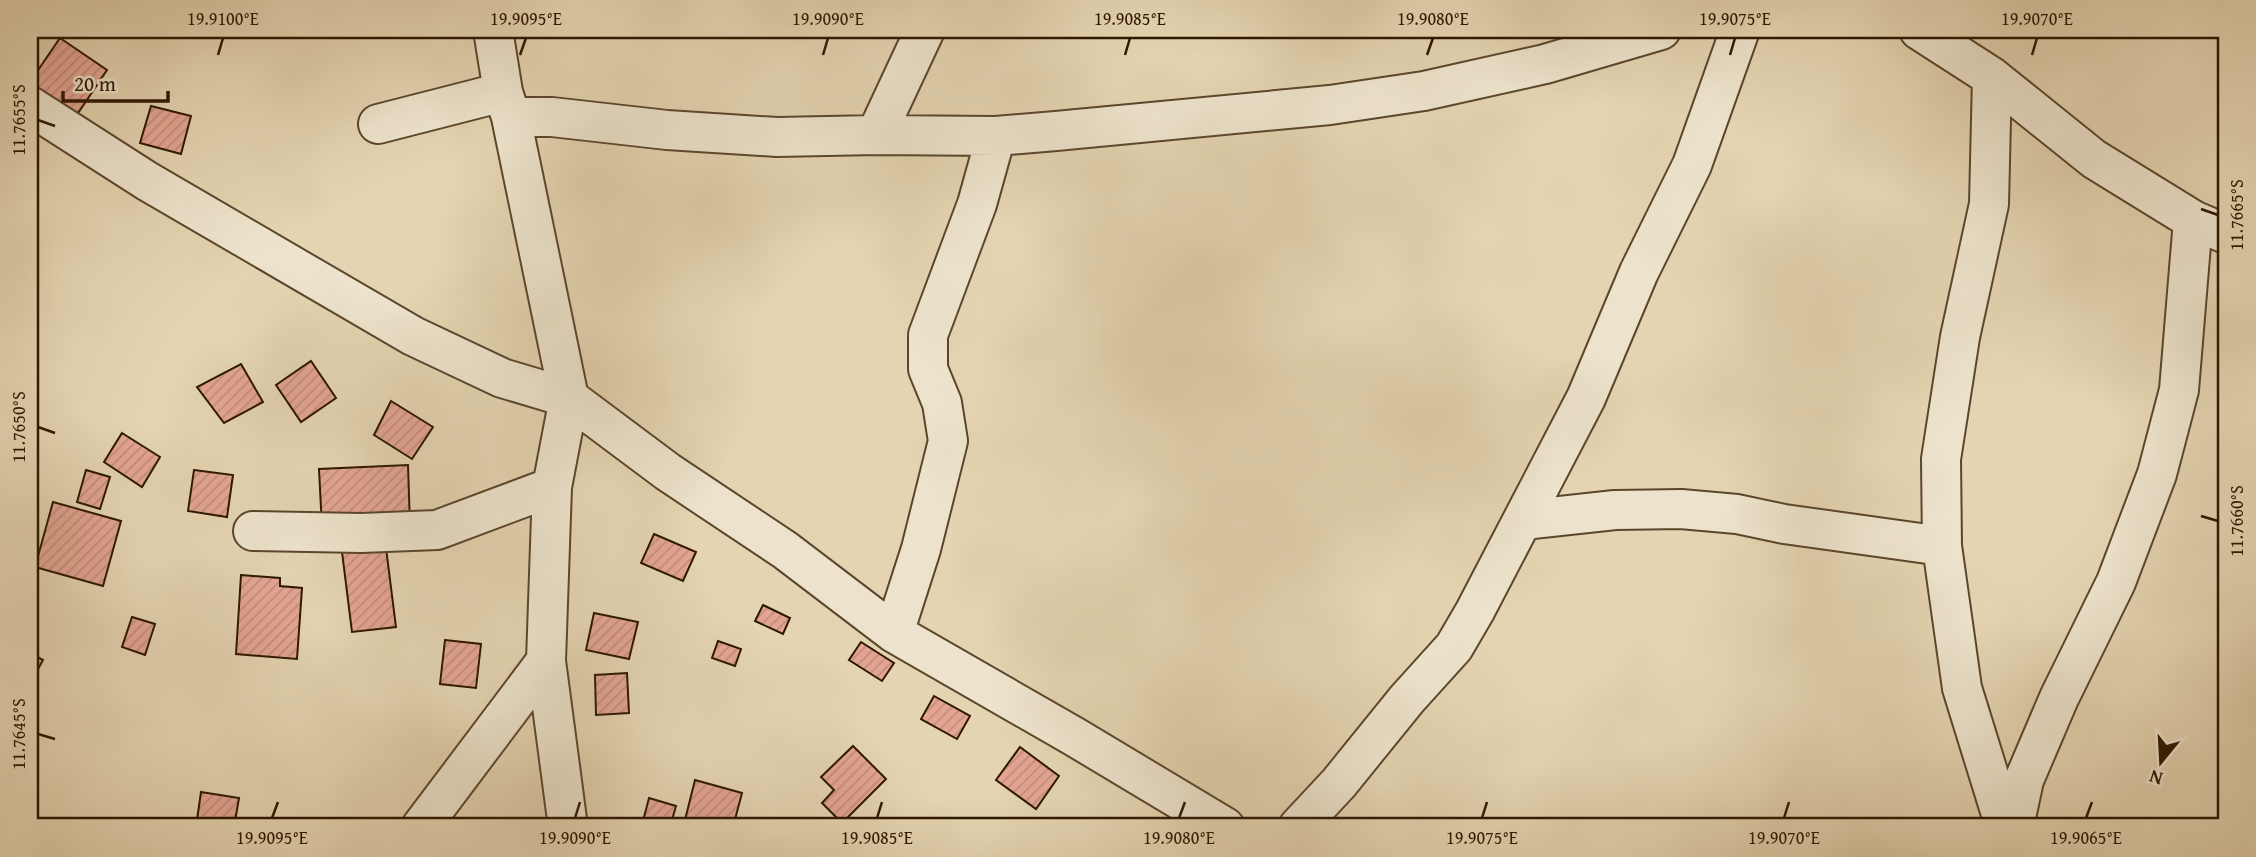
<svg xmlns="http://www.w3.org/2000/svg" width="2256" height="857" font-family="'Gentium Book Plus',serif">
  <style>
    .building { fill: url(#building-hatch); stroke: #2d1700; stroke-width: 2 }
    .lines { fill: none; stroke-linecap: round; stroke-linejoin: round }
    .street-casing { stroke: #5b462c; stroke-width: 42 }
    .street { stroke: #ede3cc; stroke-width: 38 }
    .ticks { fill: none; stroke: #2d1700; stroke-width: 2.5 }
    .neatline { fill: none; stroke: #2d1700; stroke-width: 2.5 }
    .ticks-label { font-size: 18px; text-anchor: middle; fill: #2d1700 }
  </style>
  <defs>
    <pattern id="building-hatch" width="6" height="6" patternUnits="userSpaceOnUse" patternTransform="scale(1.75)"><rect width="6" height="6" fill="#e3a592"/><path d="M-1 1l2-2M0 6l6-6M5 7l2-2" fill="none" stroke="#c38d7c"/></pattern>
  </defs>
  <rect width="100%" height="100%" fill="#e4d4b1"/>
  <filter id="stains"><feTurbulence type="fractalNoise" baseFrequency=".00286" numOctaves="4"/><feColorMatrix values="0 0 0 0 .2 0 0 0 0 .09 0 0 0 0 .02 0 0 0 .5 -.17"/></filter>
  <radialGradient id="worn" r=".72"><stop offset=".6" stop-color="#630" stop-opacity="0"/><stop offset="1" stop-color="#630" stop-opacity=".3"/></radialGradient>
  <path class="building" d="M60 38 107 70 72 122 30 93V82Z
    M151 106 191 116 181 154 140 143Z
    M311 361 336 398 301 422 276 385Z
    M241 364 263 402 224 423 197 387Z
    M391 401 433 427 412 459 374 435Z
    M122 433 160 457 142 487 104 462Z
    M408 465 410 525 322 528 319 469Z
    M86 470 110 477 100 509 77 502Z
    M194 470 233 475 227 517 188 511Z
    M53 502 121 521 103 586 35 567Z
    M654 534 696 552 683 581 641 563Z
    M386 548 396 627 352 632 342 552Z
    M241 575 280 578V586L302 588 297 659 236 654Z
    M763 605 790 618 783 634 755 621Z
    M594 613 638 622 629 659 586 650Z
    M132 617 155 624 145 655 122 647Z
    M445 640 481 644 476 688 440 684Z
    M718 641 741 649 735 666 712 658Z
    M861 642 894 663 882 681 849 660Z
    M30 653 43 660 30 684Z
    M627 673 629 713 596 715 595 675Z
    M934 696 970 716 957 739 921 719Z
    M853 746 886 779 842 823 822 803 834 790 821 777Z
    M1020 747 1059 776 1036 809 996 780Z
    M695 780 742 793 733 827H696L684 824Z
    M201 792 239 798 234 827H196Z
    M649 798 676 806 670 827H652L642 825Z"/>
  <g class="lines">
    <g class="street-casing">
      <path id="street" d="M493 30 503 92 511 117 569 398 552 487 546 661 568 827
        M1919 30 1992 77 2094 159 2193 220 2226 234
        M1992 77 1989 204 1960 337 1941 459 1942 546 1962 688 2005 827
        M30 106 147 181 413 336 502 378 569 398 668 472 785 550 894 633 1075 737 1225 827
        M511 117H552L667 130 777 137 876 135 996 136 1056 131 1330 105 1424 91 1545 64 1661 30
        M378 124 503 92
        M876 135 925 30
        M1523 520 1615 510 1681 509 1737 514 1784 524 1942 546
        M253 531 361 533 437 530 552 487
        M894 633 921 549 948 441 942 403 928 369V335L977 204 996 136
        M421 827 546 661
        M1298 827 1339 783 1407 699 1454 647 1475 611 1586 398 1639 272 1692 165 1740 30
        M2014 827 2024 780 2059 698 2116 582 2157 474 2179 390 2193 220"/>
    </g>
    <use href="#street" class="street"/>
  </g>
  <path class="ticks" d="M218 55 223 38M520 55 526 38M823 55 828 38M1125 55 1130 38M1427 55 1433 38M1730 55 1735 38M2032 55 2037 38M38 120 55 126M2201 209 2218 215M38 427 55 433M2201 516 2218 521M38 734 55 739M272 818 278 802M575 818 580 802M877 818 882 802M1179 818 1185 802M1482 818 1487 802M1784 818 1789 802M2086 818 2092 802"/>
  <rect width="2256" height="857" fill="none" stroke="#e4d4b1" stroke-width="77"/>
  <g transform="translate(2161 762) rotate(198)" stroke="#ede3cc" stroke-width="5" paint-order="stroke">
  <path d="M0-5L12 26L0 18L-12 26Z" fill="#2d1700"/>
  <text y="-10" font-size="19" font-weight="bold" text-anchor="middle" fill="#2d1700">N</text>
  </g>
  <path d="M63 91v10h105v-10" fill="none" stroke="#2d1700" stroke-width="3.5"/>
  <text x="74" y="91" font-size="21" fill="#2d1700" stroke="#ede3cc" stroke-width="5" paint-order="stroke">20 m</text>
  <rect x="38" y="38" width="2180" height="780" class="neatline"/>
  <g class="ticks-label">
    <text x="223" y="25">19.9100°E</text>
    <text x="526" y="25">19.9095°E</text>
    <text x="828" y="25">19.9090°E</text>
    <text x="1130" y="25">19.9085°E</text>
    <text x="1433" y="25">19.9080°E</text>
    <text x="1735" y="25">19.9075°E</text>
    <text x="2037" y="25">19.9070°E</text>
    <text transform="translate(19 120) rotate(-90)" y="6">11.7655°S</text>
    <text transform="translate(2237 215) rotate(-90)" y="6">11.7665°S</text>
    <text transform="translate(19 427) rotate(-90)" y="6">11.7650°S</text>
    <text transform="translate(2237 521) rotate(-90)" y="6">11.7660°S</text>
    <text transform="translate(19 734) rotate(-90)" y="6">11.7645°S</text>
    <text x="272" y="844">19.9095°E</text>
    <text x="575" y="844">19.9090°E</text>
    <text x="877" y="844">19.9085°E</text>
    <text x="1179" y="844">19.9080°E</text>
    <text x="1482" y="844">19.9075°E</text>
    <text x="1784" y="844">19.9070°E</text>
    <text x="2086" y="844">19.9065°E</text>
  </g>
  <rect width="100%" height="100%" filter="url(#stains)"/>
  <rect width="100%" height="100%" fill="url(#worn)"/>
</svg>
